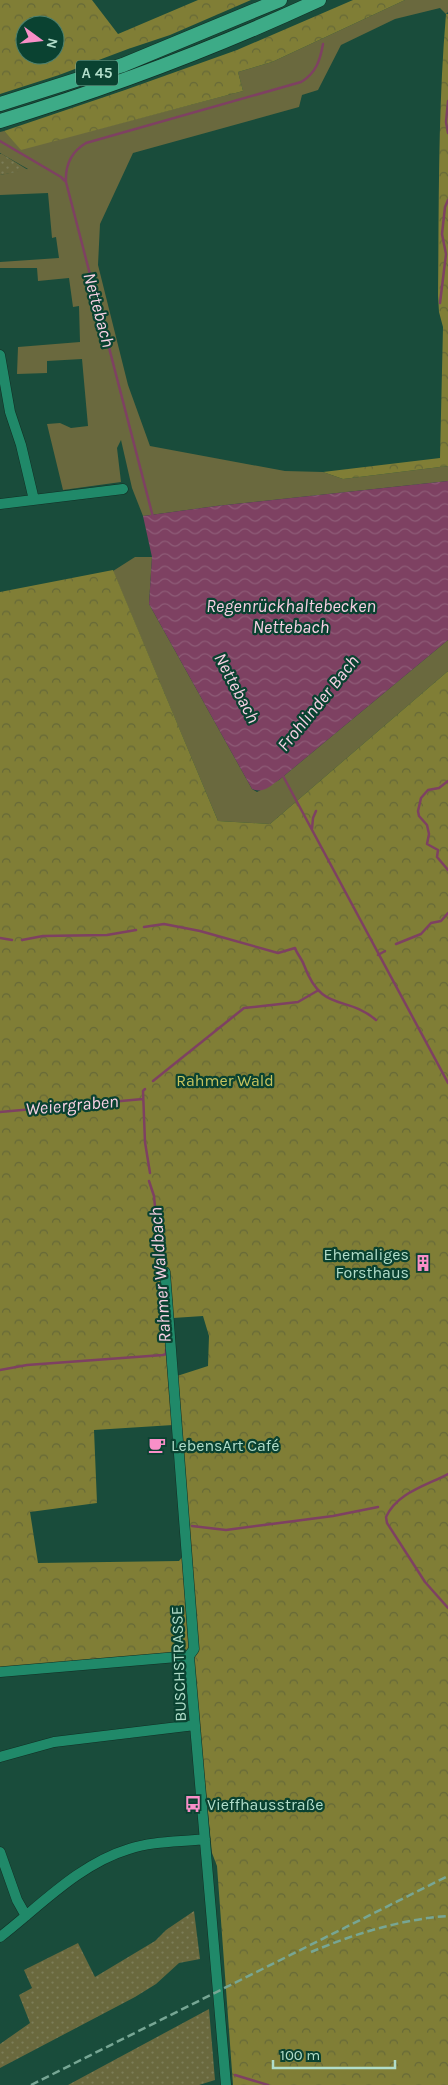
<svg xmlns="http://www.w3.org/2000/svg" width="448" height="2085" font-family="Karla,sans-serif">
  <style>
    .grass { fill: #6a693e }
    .forest { fill: url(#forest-crowns); fill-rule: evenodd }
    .garden { fill: url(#garden-dots) }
    .water { fill: url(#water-waves) }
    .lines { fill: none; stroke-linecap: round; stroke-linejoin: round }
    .stream { stroke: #7e4162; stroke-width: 2.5 }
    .minor-casing { stroke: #102f24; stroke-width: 11 }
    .highway-casing { stroke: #102f24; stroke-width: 15 }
    .minor { stroke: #208969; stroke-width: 10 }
    .highway { stroke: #3dab87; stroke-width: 14 }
    .rail { stroke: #77a694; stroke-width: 2.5; stroke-dasharray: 8 4; stroke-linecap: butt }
    .labels { text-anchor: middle; stroke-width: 4.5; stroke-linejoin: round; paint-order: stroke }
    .shield { fill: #0a4231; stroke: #7fae9c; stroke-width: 1 }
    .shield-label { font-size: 15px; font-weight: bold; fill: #b1ddca }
    .park-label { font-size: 16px; fill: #c7c45f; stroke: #0a4231 }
    .poi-label { font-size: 16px; fill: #b1ddca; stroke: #0a4231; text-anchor: start }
    .street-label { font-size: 16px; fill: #b1ddca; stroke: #0a4231 }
    .water-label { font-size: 18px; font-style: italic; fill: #f8d1e4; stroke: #0a4231 }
  </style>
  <defs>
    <pattern id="forest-crowns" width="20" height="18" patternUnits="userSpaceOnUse" patternTransform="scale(1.25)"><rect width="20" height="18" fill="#807e36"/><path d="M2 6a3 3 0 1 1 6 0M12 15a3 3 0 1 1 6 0" fill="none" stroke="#666938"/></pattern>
    <pattern id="garden-dots" width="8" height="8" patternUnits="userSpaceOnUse" patternTransform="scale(1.25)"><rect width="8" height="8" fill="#6a693e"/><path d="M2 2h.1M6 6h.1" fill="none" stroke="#7d7e59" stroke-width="1.8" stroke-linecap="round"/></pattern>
    <pattern id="water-waves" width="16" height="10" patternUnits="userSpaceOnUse" patternTransform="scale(1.25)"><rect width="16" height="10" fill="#7e4162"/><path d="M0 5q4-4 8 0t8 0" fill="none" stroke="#8e5c77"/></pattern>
  </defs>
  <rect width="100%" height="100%" fill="#194c3b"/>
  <path class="grass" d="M405 0H448V12L446 14 440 8 395 19 341 45 318 90 302 95 299 107 133 153 100 224 98 265 128 385 150 446 285 471 323 472 343 479 448 466V481L216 506 143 516 132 488 121 440 117 448 121 482 63 490 47 424 60 423 71 428 88 426 82 359 47 361V373L17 374 18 347 80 342 79 306 73 307 69 278 38 281 37 268H0V262L59 258 56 237 52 238 48 193 0 195V175L28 169 0 153V132L4 131 21 149 243 91 238 72 272 62Z
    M135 557H152L149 604 252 789 257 792 279 780 448 640V671L270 824 218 821 113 571Z"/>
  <path class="forest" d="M0 0H92L118 34 198 0H251L170 35 128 49 59 75 0 94ZM25 25H55V55H25Z
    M353 0H405L272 62 238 72 243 91 21 150 4 131 125 90 237 50Z
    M446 14H448V466L343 479 323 472 440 458 443 327 439 312 438 296C439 202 438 108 446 14Z
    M113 570 218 821 270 824 448 671V2085H233L217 1866 212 1853 192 1652 0 1669V592ZM203 1316 209 1336 208 1366 177 1376 173 1318ZM173 1425 183 1556 179 1561 38 1563 30 1512 97 1503 94 1430Z"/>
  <path class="garden" d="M0 154H2L28 170 0 175Z
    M194 1911 200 1959 179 1963 156 1984 135 1997 0 2068V2044L30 2023 19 1995 32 1988 24 1970 78 1943 95 1977 155 1941 166 1930Z
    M209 2009 215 2080 199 2085H68Z"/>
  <path class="water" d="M448 481V640L279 780C270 786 263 794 252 789L149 604 152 557 143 516 216 506Z"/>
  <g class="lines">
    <path class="stream" d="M448 101 446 122 448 133
      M0 141 61 177 65 181
      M440 303 446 254 442 234 445 207 448 200
      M153 517 66 182C65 165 71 152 86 143L301 82C316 73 320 61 323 44
      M282 774 448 1083
      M448 781 439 788 428 790 421 798 418 811 419 816 427 825 429 834 427 844 438 850 437 857 448 870
      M312 829 313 818 316 811
      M144 927 164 924 200 931 278 953 295 948C297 954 302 959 304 965 322 1014 346 994 376 1020
      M0 938 12 940
      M22 940 43 936 107 935 136 930
      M396 944 421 934 431 923 441 921 448 913
      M378 955 385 951
      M153 1081 244 1008 298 1002 317 991
      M145 1089 143 1091 145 1142 150 1173
      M0 1112 143 1099
      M149 1181 154 1196 161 1272
      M161 1283 163 1310
      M0 1370 27 1365 163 1355 166 1354V1350
      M448 1474C425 1486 397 1493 386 1517L387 1523 425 1582 448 1608
      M192 1526 226 1530 333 1516 378 1507
      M235 2075 268 2085"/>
    <g class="minor-casing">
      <path id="minor" d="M0 355 10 412 21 445 34 500
        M0 504 123 489
        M165 1272 194 1649 189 1656 226 2085
        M0 1672 189 1656
        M0 1757 54 1742 195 1725
        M0 1852 17 1900 26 1916
        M0 1937C40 1906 79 1864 129 1849 153 1841 180 1842 205 1839"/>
    </g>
    <g class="highway-casing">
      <path id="highway" d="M0 104 123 65 280 0
        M0 121C109 88 215 48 319 0"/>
    </g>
    <use href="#minor" class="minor"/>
    <use href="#highway" class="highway"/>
    <path class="rail" d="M311 1952C354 1934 402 1919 448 1916
      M31 2085 448 1876"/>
  </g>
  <defs>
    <g id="building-bare" transform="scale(1.35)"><path d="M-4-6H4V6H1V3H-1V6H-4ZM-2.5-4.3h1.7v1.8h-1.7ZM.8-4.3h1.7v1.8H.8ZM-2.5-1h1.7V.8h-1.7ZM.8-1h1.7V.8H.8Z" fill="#f98fc8" stroke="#0a4231" stroke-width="2.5" paint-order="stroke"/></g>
    <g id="cafe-bare" transform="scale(1.35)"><path d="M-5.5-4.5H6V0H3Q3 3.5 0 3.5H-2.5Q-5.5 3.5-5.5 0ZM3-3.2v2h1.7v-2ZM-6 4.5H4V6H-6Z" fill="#f98fc8" stroke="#0a4231" stroke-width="2.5" paint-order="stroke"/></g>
    <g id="bus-bare" transform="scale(1.35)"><path d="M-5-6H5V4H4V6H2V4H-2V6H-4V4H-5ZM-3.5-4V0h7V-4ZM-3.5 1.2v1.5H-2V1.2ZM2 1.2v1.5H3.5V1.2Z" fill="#f98fc8" stroke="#0a4231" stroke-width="2.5" paint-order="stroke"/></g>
  </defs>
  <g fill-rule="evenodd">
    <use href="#building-bare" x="423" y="1263"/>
    <use href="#cafe-bare" x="157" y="1445"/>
    <use href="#bus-bare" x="193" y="1804"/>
  </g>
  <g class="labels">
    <rect class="shield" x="76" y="60.5" width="42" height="25" rx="4"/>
    <g class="shield-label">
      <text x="97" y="78">A 45</text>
    </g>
    <g class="park-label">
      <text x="225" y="1086">Rahmer Wald</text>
    </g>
    <g class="poi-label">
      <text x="409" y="1260" text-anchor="end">Ehemaliges<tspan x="409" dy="18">Forsthaus</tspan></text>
      <text x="171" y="1451">LebensArt Café</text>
      <text x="207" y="1810">Vieffhausstraße</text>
    </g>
    <g class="street-label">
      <text transform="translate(178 1664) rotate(-92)" y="6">BUSCHSTRASSE</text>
    </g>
    <g class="water-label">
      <text transform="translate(99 310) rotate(75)" y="6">Nettebach</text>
      <text x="291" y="612">Regenrückhaltebecken<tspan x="291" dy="21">Nettebach</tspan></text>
      <text transform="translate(237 688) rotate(62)" y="6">Nettebach</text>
      <text transform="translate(318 703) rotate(-51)" y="6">Frohlinder Bach</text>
      <text transform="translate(72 1105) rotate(-5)" y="6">Weiergraben</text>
      <text transform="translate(160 1275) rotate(-94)" y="6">Rahmer Waldbach</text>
    </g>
  </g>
  <g transform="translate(40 40) rotate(105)"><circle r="24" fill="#0a4231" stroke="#4d806e"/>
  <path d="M0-4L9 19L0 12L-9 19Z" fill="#f98fc8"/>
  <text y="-8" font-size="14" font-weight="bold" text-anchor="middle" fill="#b1ddca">N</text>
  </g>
  <path d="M273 2060v8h122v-8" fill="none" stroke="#b1ddca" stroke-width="2.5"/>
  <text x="280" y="2060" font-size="15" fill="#b1ddca" stroke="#0a4231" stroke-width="4" paint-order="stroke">100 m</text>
</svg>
